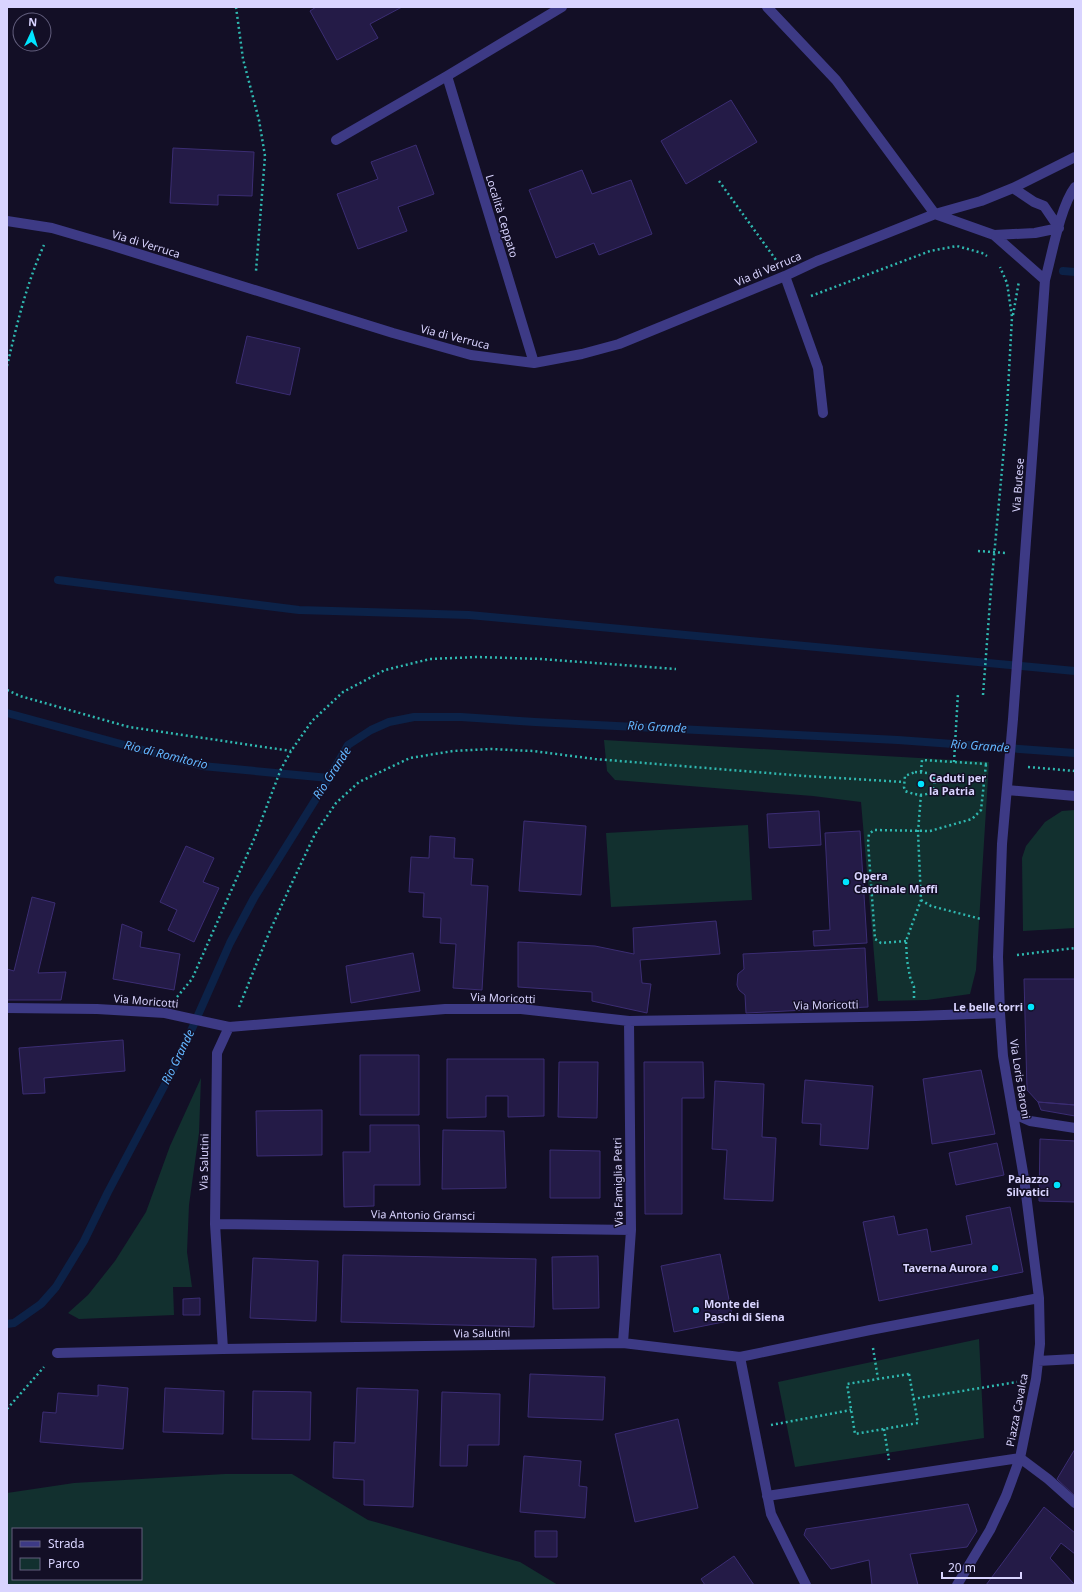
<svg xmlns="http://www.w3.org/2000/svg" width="1082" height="1592" font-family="'Noto Sans',sans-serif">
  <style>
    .green { fill: #12302f; fill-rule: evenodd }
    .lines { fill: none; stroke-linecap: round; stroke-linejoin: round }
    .stream { stroke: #0c2248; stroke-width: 8 }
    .building { fill: #241b47; stroke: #3b2d73 }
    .path { stroke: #2fb8b0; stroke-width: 2.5; stroke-dasharray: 2 3; stroke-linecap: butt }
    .minor { stroke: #3d3a85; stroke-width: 10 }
    .poi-dot { fill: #00e5ff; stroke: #130f26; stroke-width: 1.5 }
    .labels { text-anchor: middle; stroke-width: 3; stroke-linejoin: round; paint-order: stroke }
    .street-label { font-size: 11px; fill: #d9d4ff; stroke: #130f26 }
    .poi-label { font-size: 11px; font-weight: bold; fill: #d9d4ff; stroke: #130f26; text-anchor: start }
    .water-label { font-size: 12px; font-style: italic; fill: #62b6ff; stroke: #130f26 }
  </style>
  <rect width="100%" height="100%" fill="#130f26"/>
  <path class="green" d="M604 740 989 762 976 970 970 994 927 1000 878 1001 861 802 813 796 615 780 607 771Z
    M1075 810V928L1023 931 1022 858 1026 846 1045 822 1062 811Z
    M748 825 752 900 611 907 606 833Z
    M201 1078 199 1133 189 1205 187 1252 192 1287H173L174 1315 79 1319 68 1313 88 1295 115 1261 146 1212 170 1146Z
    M979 1339 984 1438 795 1467 778 1382Z
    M225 1474H292L368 1520 520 1562 558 1585H7V1493L74 1483ZM13 1529H141V1579H13Z"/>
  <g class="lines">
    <path class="stream" d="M1063 271 1075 272
      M58 580 299 610 469 615 1075 671
      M7 713 202 766 329 778
      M7 1324 14 1323 41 1304 56 1287 84 1241 108 1192 179 1058 230 943 254 898 329 778 348 745 371 730 389 722 414 717H461L535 722 898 740 1075 753"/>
  </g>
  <path class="building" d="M316 7H402L370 24 378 38 337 60 310 11Z
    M731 100 757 142 686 184 661 141Z
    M416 145 434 194 398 207 407 231 358 249 337 194 378 179 371 162Z
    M173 148 254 152 252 196 218 195V205L170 203Z
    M582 170 592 194 631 180 652 234 599 255 594 243 556 258 529 190Z
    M247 336 300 348 290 395 236 383Z
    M819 811 821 845 769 848 767 814Z
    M524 821 586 826 581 895 519 891Z
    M860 831 867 943 814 946 813 931 830 930 825 833Z
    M430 836 455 838 454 858 473 859 471 885 488 886 482 990 453 988 456 944 440 943 441 918 423 917 424 893 409 892 411 857 429 858Z
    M186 846 214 858 203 882 219 888 194 942 168 930 177 910 160 902Z
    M32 897 55 903 38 973 66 972 61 1000H7V969L14 971Z
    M716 921 720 954 640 960 642 983 651 984 647 1013 592 1001V992L518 987V942L595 946 634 954 633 928Z
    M122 924 142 932 140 947 180 954 174 990 113 979Z
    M865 948 868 1007 746 1013 745 995 739 990 737 985 738 974 744 969 743 954Z
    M413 953 420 991 351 1003 346 966Z
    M1024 979H1075V1105L1038 1102 1027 1090Z
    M123 1040 125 1071 44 1078 45 1093 23 1094 19 1048Z
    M360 1055H419V1115H360Z
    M447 1059H544V1116L508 1117V1096H486V1117L447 1118Z
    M559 1062H598L597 1118 558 1117Z
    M644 1062H703L704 1098H682V1214H645Z
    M981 1070 995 1134 932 1144 923 1079Z
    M805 1080 873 1086 868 1149 820 1145 821 1124 802 1123Z
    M715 1081 764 1084 762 1137 776 1138 773 1201 724 1199 727 1150 712 1149Z
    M1038 1102 1075 1105V1116L1041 1110Z
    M322 1110V1155L257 1156 256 1111Z
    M370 1125H419L420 1185H374V1206L344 1207 343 1152H370Z
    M443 1130 504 1131 506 1188 442 1189Z
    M1040 1139 1075 1141V1202L1039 1201Z
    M997 1143 1004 1175 956 1185 949 1153Z
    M550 1150 600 1151V1198H550Z
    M1010 1207 1023 1272 879 1301 863 1222 894 1216 898 1235 927 1229 931 1252 972 1244 966 1216Z
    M720 1254 733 1320 674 1332 661 1266Z
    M343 1255 536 1259 534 1327 341 1322Z
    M598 1256 599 1308 553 1309 552 1257Z
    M253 1258 318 1261 316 1321 250 1318Z
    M200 1298V1315H183V1299Z
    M530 1374 605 1377 603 1420 528 1417Z
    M98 1385 128 1388 123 1449 40 1442 43 1412 56 1413 58 1393 98 1396Z
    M165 1388 224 1391 223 1434 163 1432Z
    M357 1388 418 1390 413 1507 364 1505V1480L333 1478 334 1442 355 1443Z
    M253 1391 311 1392 310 1440 252 1439Z
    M442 1392 500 1394 499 1445H468L467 1466H440Z
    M678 1419 698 1508 635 1522 615 1434Z
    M1075 1449V1496L1057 1479Z
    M524 1456 581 1461 579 1486 587 1487 585 1518 520 1512Z
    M968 1504 977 1531 967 1547 910 1554 918 1585H872L869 1560 831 1569 804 1535 806 1529Z
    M1044 1507 1075 1533V1554L1061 1543 1050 1558 1075 1585H986Z
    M535 1531H557V1557H535Z
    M734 1556 754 1585H705L701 1579Z"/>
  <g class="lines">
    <path class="path" d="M236 7 243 59 259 120 265 156 256 271
      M719 181 776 260
      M811 296 930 251 957 246 982 253 987 256
      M1013 315 1019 281
      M7 366C17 324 26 285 44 245
      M978 551 1006 553
      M7 690 20 696 129 727 291 751
      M983 695 991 589 1006 426 1012 317 1007 283 1000 267
      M954 762 958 693
      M1028 767 1075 771
      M915 772 927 773 934 777C937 798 920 797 905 791L904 787 905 776Z
      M921 772 922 760 987 764
      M921 900 931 906 981 919
      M906 941 881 943 875 939 868 842 869 834 874 830 930 831 972 819 981 810 986 764
      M1017 955 1075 948
      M177 997 192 979 255 837 281 769 291 751 312 721 343 692 385 670 430 659 477 657 541 659 676 669
      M914 998V987L910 977 907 960 906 941 921 900 918 832 921 794
      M239 1007 269 933 290 887 315 834 336 803 359 782 410 758 453 751 492 749 533 751 595 759 805 776 904 782
      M873 1348 878 1379
      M909 1374 918 1423 855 1434 847 1384Z
      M913 1399 1017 1382
      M7 1409 44 1367
      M771 1425 851 1410
      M884 1429 889 1460"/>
    <path class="minor" d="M767 7 836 80 935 214
      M447 76 534 363
      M336 140 447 76 562 7
      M935 214 994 235 1045 280
      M7 221 52 228 110 245 393 333 471 355 534 363 582 354 619 344 785 276 817 261 935 214 981 201 1013 188 1075 157
      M994 235 1035 233 1059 228 1044 206 1034 202 1013 188
      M785 276 818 368 823 413
      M1007 790 1075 796
      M7 1008 97 1009 165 1013 229 1027 445 1009H521L629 1021 916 1016 1000 1013
      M1014 1114 1030 1121 1075 1128
      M215 1224 631 1230
      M623 1343 631 1230 629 1021
      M223 1349 215 1224 217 1053 229 1027
      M57 1353 223 1349 623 1343 740 1357 870 1330 1039 1298
      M740 1357 771 1514 806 1585
      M1038 1361 1075 1359
      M1020 1458 1048 1479 1075 1503
      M767 1496 1020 1458
      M957 1585 990 1530 1006 1496 1020 1458 1036 1379 1040 1344 1039 1298 1024 1178 1003 1056 1000 1013 998 957 1002 844 1013 719 1045 280C1052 255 1060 207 1075 187"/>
  </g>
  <g class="poi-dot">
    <circle cx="921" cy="784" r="4"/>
    <circle cx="846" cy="882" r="4"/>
    <circle cx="1031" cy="1007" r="4"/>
    <circle cx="1057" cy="1185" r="4"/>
    <circle cx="995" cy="1268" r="4"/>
    <circle cx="696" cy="1310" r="4"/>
  </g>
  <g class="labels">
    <g class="street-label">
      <text transform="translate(502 216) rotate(73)" y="4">Località Ceppato</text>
      <text transform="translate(146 244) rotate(17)" y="4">Via di Verruca</text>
      <text transform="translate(768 269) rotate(-23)" y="4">Via di Verruca</text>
      <text transform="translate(455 337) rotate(14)" y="4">Via di Verruca</text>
      <text transform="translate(1018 485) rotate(-86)" y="4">Via Butese</text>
      <text transform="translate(503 998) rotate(2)" y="4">Via Moricotti</text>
      <text transform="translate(146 1001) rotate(5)" y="4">Via Moricotti</text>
      <text transform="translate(826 1005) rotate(-1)" y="4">Via Moricotti</text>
      <text transform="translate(1020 1079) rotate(81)" y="4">Via Loris Baroni</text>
      <text transform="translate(204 1162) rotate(-89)" y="4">Via Salutini</text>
      <text transform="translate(618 1182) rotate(-91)" y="4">Via Famiglia Petri</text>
      <text transform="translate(423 1215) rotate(1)" y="4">Via Antonio Gramsci</text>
      <text transform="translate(482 1333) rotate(-1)" y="4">Via Salutini</text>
      <text transform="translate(1017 1410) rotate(-79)" y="4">Piazza Cavalca</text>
    </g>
    <g class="poi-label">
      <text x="929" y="782">Caduti per<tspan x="929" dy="13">la Patria</tspan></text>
      <text x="854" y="880">Opera<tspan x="854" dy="13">Cardinale Maffi</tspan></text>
      <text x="1023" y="1011" text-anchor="end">Le belle torri</text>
      <text x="1049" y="1183" text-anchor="end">Palazzo<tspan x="1049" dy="13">Silvatici</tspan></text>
      <text x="987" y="1272" text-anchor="end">Taverna Aurora</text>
      <text x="704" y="1308">Monte dei<tspan x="704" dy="13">Paschi di Siena</tspan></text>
    </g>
    <g class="water-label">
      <text transform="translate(657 727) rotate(3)" y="4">Rio Grande</text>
      <text transform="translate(980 746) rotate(4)" y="4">Rio Grande</text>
      <text transform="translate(166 755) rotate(14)" y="4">Rio di Romitorio</text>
      <text transform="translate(332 773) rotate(-57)" y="4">Rio Grande</text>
      <text transform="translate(178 1057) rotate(-64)" y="4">Rio Grande</text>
    </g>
  </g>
  <rect width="1082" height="1592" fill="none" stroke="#d9d4ff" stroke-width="16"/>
  <rect x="12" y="1528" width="130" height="52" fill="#130f26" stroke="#625e7d"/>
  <rect x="20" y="1541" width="20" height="6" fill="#3d3a85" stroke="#625e7d"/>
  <text x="48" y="1548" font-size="12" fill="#d9d4ff">Strada</text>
  <rect x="20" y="1558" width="20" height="12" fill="#12302f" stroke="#625e7d"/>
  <text x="48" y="1568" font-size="12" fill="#d9d4ff">Parco</text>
  <g transform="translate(32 32) rotate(4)"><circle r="19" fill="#130f26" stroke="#625e7d"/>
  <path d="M0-3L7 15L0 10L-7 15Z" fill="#00e5ff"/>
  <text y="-6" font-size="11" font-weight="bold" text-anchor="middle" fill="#d9d4ff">N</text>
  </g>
  <path d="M942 1572v6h79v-6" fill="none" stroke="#d9d4ff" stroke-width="2"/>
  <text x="948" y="1572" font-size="12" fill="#d9d4ff" stroke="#130f26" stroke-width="3" paint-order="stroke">20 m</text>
</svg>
